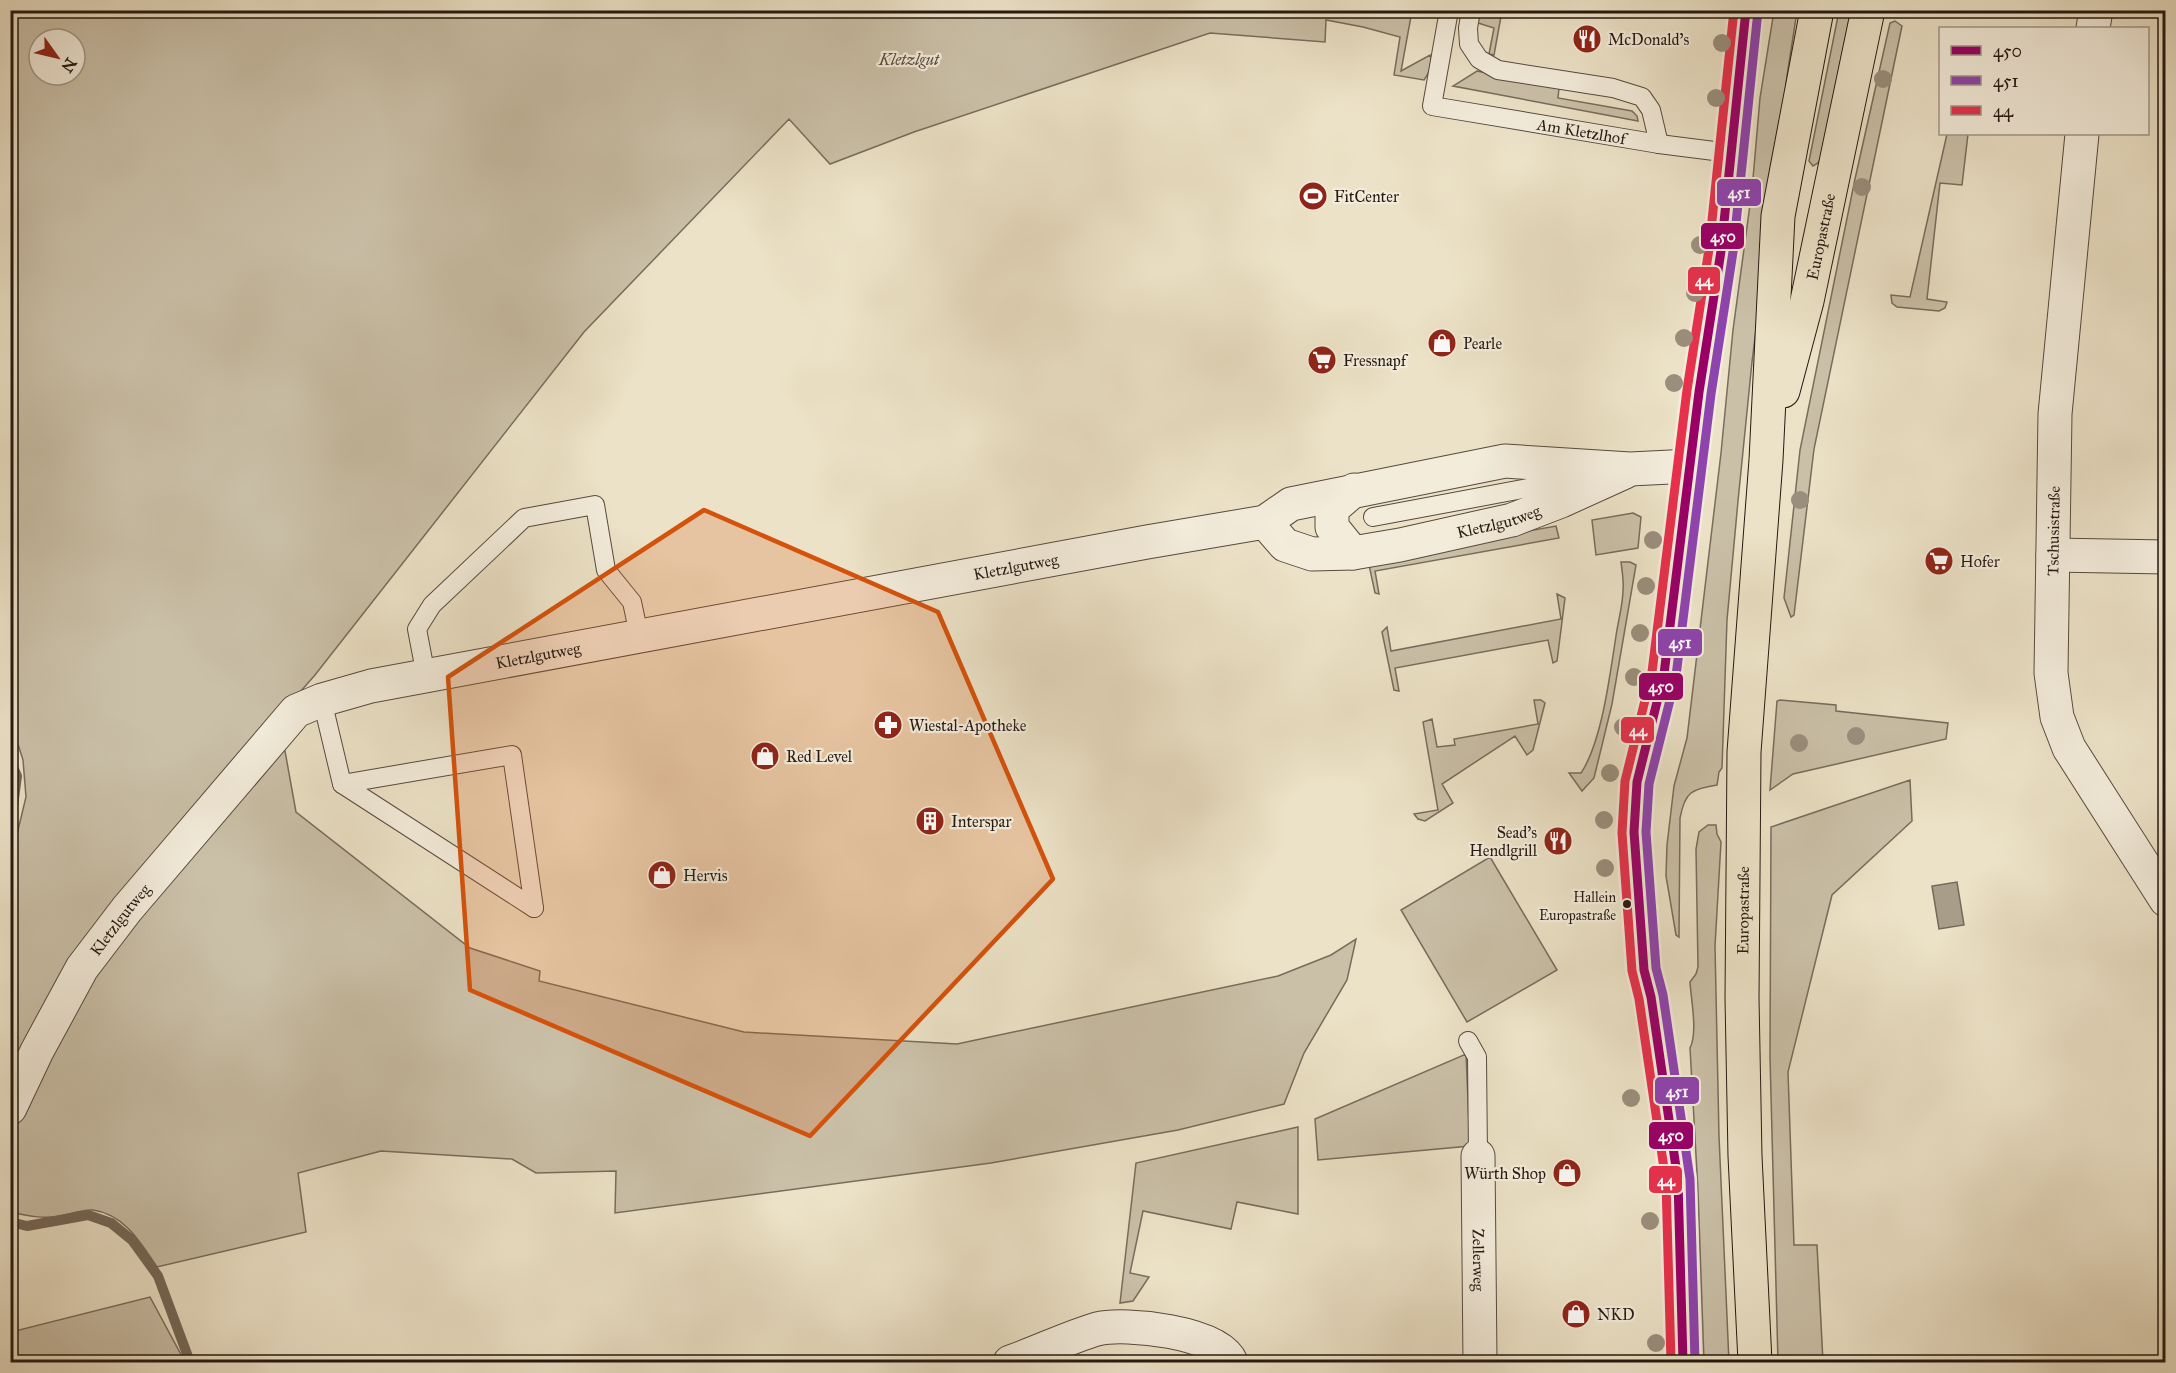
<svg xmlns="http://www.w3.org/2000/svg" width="2176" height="1373" font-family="'IM FELL Great Primer',serif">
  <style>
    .green { fill: #cac0a8; stroke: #786c5c; stroke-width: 1.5; fill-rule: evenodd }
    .water { fill: #a89d89; stroke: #746859; stroke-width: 1.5 }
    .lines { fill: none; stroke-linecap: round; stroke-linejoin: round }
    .stream { stroke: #746859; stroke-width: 10 }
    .service-casing { stroke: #574a3e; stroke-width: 20 }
    .minor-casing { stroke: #574a3e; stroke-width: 35 }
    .primary-casing { stroke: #251811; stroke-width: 35 }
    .service { stroke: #f3ecdb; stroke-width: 18 }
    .minor { stroke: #f3ecdb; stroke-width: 33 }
    .primary { stroke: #ece2c7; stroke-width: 33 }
    .bus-1-casing { stroke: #f3ecdb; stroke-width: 14 }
    .bus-2-casing { stroke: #f3ecdb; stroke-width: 14 }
    .bus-3-casing { stroke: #f3ecdb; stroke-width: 14 }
    .bus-1 { stroke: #906; stroke-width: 9 }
    .bus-2 { stroke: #8e44ad; stroke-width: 9 }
    .bus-3 { stroke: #e5314c; stroke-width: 9 }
    .tree { fill: #9a8e7c }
    .marked { fill: #d4520c; fill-opacity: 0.2; stroke: #d4520c; stroke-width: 4.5; stroke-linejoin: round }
    .bus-dot { fill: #251811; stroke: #f3ecdb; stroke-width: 2 }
    .labels { text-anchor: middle; stroke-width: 4.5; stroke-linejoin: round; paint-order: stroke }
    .bus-label { font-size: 14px; fill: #251811; stroke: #f3ecdb; text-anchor: end }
    .poi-label { font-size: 16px; fill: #251811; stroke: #f3ecdb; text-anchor: start }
    .park-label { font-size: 16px; font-style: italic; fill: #574a3e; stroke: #f3ecdb }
    .street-label { font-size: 16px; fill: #251811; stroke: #f3ecdb }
    .line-badge { stroke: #f3ecdb; stroke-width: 2 }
    .badge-label { font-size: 16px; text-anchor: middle; font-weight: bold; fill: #fff }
  </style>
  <rect width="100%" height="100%" fill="#ece2c7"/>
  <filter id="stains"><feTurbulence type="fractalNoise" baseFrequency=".00333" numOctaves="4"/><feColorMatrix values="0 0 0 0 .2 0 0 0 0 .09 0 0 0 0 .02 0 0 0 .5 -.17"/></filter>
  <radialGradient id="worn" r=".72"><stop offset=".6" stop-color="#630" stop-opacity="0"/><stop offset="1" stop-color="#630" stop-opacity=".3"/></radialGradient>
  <path class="green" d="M11 11H1412L1401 71 1430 55C1434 64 1429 73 1424 80L1394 75 1400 37 1363 27 1326 20 1325 42 1210 33 914 132 830 164 789 119 584 332 315 675 278 717 11 1082V859L26 797 23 760 13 729 10 727ZM39 39H75V75H39Z
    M1480 11H1502L1494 55 1489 54 1494 28 1478 23Z
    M1774 11H1797L1787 76 1752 362 1738 501 1727 620 1722 768 1719 772 1717 785C1691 789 1685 792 1680 818L1679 937 1676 935 1666 876 1667 845 1674 786 1687 738 1721 453 1733 330 1752 190 1760 98Z
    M1839 11H1851L1821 157 1818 163 1813 166 1809 161Z
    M1895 21 1902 26 1814 449 1794 615 1791 617 1784 598 1800 450 1855 179 1890 23Z
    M1477 71 1559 88 1558 98 1632 111 1637 116 1638 121 1453 86Z
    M1947 134H1968L1962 185 1940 183 1927 299 1947 302 1945 308 1939 311 1897 307 1892 303 1891 295 1910 297Z
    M1633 513 1641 517 1638 548 1596 555 1592 520Z
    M1556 526 1559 538 1375 571 1379 594 1375 593 1368 560Z
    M1621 562H1630L1636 565 1612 704 1594 778 1582 791 1569 773H1581C1602 742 1610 674 1616 636 1618 621 1623 605 1623 590 1624 581 1622 571 1621 562Z
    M1557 594 1565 598 1557 661 1553 663 1548 640 1395 668 1399 691 1394 690 1382 632 1387 627 1391 651 1561 619Z
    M1534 700H1541L1545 703 1533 750 1527 755 1515 736 1442 784 1453 803 1425 821 1418 819 1414 814 1438 810 1423 722 1432 719 1437 747 1455 745 1454 739 1538 724Z
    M1780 700 1836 705V711L1948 723 1946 739 1793 774 1770 790 1777 701Z
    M283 740 296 812 470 948 540 971 539 981 744 1032 957 1044 1278 976 1331 955 1356 939 1347 980 1304 1053 1284 1104 1178 1130 991 1163 615 1213 616 1171 536 1173 512 1159 381 1151 298 1173 306 1232 157 1267C141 1243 124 1214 93 1210 83 1209 71 1214 61 1216 43 1219 28 1216 11 1212V1134L41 1068 89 979Z
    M1910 780 1912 821 1832 895 1788 1072 1794 1245H1817L1823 1362H1778L1770 1057 1771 827Z
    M1708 825H1716L1717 834 1721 842 1715 946 1719 1136 1729 1362H1704L1698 1191 1690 1048C1698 1032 1691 1000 1690 982L1696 974 1698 967 1696 849 1699 832Z
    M1490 857 1557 970 1467 1022 1401 910Z
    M1466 1054 1470 1146 1318 1160 1315 1119Z
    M1298 1127V1214L1237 1202 1231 1229 1143 1211 1130 1273 1149 1277 1133 1301 1120 1303 1136 1163Z
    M150 1297 185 1362H11V1332Z"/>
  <path class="water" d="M1957 882 1964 925 1939 929 1932 886Z"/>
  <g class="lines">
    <path class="stream" d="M10 760 17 776 10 828
      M10 1222 27 1226 88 1215 111 1223 132 1240 158 1276 190 1362"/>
    <g class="service-casing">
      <g id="service">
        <path id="s1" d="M1449 10 1432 106 1659 144 1730 153"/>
        <path d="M1471 10 1468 28 1469 44 1479 59 1498 70 1613 88 1642 97 1651 110 1659 144"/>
        <path d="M1373 517 1587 477"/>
        <path d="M426 676 417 629 432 605 524 518 595 505 606 570 632 602 639 635"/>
        <path d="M322 700 342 784 534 908"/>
        <path d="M342 784 512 755 534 908"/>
        <path d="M1468 1041 1477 1057 1478 1156"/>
      </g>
    </g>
    <g class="minor-casing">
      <g id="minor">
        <path d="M2093 28 2096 10"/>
        <path d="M2082 134 2055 414 2051 673 2057 717 2069 748 2166 900"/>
        <path id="s2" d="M1265 522 1285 545 1312 554 1353 553 1400 545 1512 520 1561 501 1625 472"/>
        <path d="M1353 553 1332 527V509L1354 490"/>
        <path d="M2053 555 2166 557"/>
        <path id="s3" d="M10 1108 37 1051 82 968 127 909 296 711 322 700 371 686 1147 542 1265 522 1291 504 1505 461 1630 469 1691 466"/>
        <path id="s4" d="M1478 1156 1480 1362"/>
        <path d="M1010 1362C1039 1352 1067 1338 1097 1329 1125 1322 1219 1332 1231 1362"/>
        <path d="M1683 1362 1678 1181 1651 997 1644 970 1634 832 1637 782 1664 674 1691 466 1699 392 1721 251 1746 10"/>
      </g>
    </g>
    <g class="primary-casing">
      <g id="primary">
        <path id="s5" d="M1783 391 1807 301 1868 10"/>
        <path id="s6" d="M1755 1362 1745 1156 1742 998 1744 752 1766 460 1778 216 1817 10"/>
      </g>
    </g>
    <use href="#service" class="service"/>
    <use href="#minor" class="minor"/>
    <use href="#primary" class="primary"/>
    <g class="bus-1-casing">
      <path id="bus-1" d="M1683 1362 1678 1181 1651 997 1644 970 1634 832 1637 782 1664 674 1699 392 1721 251 1746 10"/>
    </g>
    <g class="bus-2-casing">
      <path id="bus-2" d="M1695 1362 1690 1179 1663 995 1656 968 1646 832 1649 784 1676 676 1711 394 1733 252 1758 11"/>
    </g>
    <g class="bus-3-casing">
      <path id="bus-3" d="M1671 1362 1666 1182 1639 999 1632 971 1622 833 1625 781 1652 672 1687 390 1709 249 1734 10"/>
    </g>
    <use href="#bus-1" class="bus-1"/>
    <use href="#bus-2" class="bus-2"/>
    <use href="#bus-3" class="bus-3"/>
  </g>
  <g class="tree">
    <circle cx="1722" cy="43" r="9"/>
    <circle cx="1883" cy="79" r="9"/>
    <circle cx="1716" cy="98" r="9"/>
    <circle cx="1862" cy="187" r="9"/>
    <circle cx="1700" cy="245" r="9"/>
    <circle cx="1695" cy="293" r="9"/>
    <circle cx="1684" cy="338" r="9"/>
    <circle cx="1674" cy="383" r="9"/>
    <circle cx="1800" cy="500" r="9"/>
    <circle cx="1653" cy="540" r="9"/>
    <circle cx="1646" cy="586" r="9"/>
    <circle cx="1640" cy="633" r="9"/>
    <circle cx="1634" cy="677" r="9"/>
    <circle cx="1623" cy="727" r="9"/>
    <circle cx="1856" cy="736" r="9"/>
    <circle cx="1799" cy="743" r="9"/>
    <circle cx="1610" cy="773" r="9"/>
    <circle cx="1604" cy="820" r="9"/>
    <circle cx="1605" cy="868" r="9"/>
    <circle cx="1631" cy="1098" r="9"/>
    <circle cx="1650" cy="1221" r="9"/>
    <circle cx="1656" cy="1343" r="9"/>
  </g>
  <path class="marked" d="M704 510 938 612 1053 879 810 1136 470 990 448 677Z"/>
  <defs>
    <g id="restaurant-disc" transform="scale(1.5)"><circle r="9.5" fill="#8f2418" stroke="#f3ecdb"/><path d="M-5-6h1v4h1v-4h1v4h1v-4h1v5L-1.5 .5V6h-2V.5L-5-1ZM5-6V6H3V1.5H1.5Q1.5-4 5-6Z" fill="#fff"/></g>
    <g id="stadium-disc" transform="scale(1.5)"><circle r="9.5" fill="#8f2418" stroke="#f3ecdb"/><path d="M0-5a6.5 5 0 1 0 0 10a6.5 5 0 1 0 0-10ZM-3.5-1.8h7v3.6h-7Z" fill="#fff"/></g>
    <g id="shop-disc" transform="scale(1.5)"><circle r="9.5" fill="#8f2418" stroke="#f3ecdb"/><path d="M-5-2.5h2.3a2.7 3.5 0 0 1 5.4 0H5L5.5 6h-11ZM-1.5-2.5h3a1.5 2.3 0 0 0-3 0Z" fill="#fff"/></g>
    <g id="supermarket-disc" transform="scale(1.5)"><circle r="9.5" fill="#8f2418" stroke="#f3ecdb"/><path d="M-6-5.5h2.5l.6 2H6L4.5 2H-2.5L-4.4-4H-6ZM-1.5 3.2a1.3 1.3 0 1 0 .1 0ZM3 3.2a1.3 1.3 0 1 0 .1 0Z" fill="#fff"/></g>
    <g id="pharmacy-disc" transform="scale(1.5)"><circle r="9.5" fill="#8f2418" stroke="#f3ecdb"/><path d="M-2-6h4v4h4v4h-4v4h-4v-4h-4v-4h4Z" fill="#fff"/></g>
    <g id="building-disc" transform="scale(1.5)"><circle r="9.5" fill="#8f2418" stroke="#f3ecdb"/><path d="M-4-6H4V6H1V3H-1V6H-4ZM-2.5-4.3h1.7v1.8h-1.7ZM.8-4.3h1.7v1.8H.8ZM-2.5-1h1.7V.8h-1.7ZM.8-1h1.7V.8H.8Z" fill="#fff"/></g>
  </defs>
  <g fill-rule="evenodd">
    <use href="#restaurant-disc" x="1587" y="39"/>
    <use href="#stadium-disc" x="1313" y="196"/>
    <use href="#shop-disc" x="1442" y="343"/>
    <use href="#supermarket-disc" x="1322" y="360"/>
    <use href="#supermarket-disc" x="1939" y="561"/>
    <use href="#pharmacy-disc" x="888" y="725"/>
    <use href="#shop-disc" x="765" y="756"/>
    <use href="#building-disc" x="930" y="821"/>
    <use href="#restaurant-disc" x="1558" y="841"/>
    <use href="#shop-disc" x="662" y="875"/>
    <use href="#shop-disc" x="1567" y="1173"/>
    <use href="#shop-disc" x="1576" y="1314"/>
  </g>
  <circle class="bus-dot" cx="1627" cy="904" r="5"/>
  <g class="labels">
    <g class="bus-label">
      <text x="1616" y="902">Hallein<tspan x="1616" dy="18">Europastraße</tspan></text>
    </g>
    <g class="poi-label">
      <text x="1608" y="45">McDonald's</text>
      <text x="1334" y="202">FitCenter</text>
      <text x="1463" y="349">Pearle</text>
      <text x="1343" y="366">Fressnapf</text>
      <text x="1960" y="567">Hofer</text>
      <text x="909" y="731">Wiestal-Apotheke</text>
      <text x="786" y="762">Red Level</text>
      <text x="951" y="827">Interspar</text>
      <text x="1537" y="838" text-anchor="end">Sead's<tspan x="1537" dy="18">Hendlgrill</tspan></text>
      <text x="683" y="881">Hervis</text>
      <text x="1546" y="1179" text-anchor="end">Würth Shop</text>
      <text x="1597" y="1320">NKD</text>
    </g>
    <g class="park-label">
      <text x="909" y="65">Kletzlgut</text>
    </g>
    <g class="street-label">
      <text dy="6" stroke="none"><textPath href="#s1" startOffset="249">Am Kletzlhof</textPath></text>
      <text dy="6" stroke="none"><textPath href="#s5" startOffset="159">Europastraße</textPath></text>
      <text dy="6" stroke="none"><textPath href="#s2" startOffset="249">Kletzlgutweg</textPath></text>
      <text transform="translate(2053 531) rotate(-89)" y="6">Tschusistraße</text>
      <text dy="6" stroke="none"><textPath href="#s3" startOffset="1227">Kletzlgutweg</textPath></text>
      <text dy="6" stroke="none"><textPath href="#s3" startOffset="741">Kletzlgutweg</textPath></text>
      <text dy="6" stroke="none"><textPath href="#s6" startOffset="452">Europastraße</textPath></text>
      <text dy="6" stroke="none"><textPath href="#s3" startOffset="219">Kletzlgutweg</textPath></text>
      <text dy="6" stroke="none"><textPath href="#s4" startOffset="104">Zellerweg</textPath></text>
    </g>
  </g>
  <g class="line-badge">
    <rect x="1716" y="178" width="46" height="29" rx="6" fill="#8e44ad"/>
    <rect x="1700" y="222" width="45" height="28" rx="6" fill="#906"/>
    <rect x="1687" y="266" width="34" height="29" rx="6" fill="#e5314c"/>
    <rect x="1657" y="628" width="46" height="29" rx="6" fill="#8e44ad"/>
    <rect x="1638" y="672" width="46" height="29" rx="6" fill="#906"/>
    <rect x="1620" y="716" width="35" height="28" rx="6" fill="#e5314c"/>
    <rect x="1654" y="1076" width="46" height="29" rx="6" fill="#8e44ad"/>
    <rect x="1648" y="1121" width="46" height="29" rx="6" fill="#906"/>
    <rect x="1648" y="1165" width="35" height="29" rx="6" fill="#e5314c"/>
  </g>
  <g class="badge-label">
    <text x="1739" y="198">451</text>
    <text x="1723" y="242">450</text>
    <text x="1704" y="286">44</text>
    <text x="1680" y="648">451</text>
    <text x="1661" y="692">450</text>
    <text x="1638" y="736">44</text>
    <text x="1677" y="1097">451</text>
    <text x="1671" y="1141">450</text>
    <text x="1666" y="1186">44</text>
  </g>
  <rect width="2176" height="1373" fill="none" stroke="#ece2c7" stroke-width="36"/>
  <rect x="12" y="12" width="2152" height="1349" fill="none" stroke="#251811" stroke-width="3"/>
  <rect x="18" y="18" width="2140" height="1337" fill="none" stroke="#251811" stroke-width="1.5"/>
  <rect x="1939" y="27" width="210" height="108" fill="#f3ecdb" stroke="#a1978a" stroke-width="1.5"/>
  <rect x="1951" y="46" width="30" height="9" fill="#990066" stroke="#a1978a" stroke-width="1.5"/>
  <text x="1993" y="57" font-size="18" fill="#251811">450</text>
  <rect x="1951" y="76" width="30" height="9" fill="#8e44ad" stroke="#a1978a" stroke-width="1.5"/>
  <text x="1993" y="87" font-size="18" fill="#251811">451</text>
  <rect x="1951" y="106" width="30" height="9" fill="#e5314c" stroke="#a1978a" stroke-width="1.5"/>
  <text x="1993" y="117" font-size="18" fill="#251811">44</text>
  <g transform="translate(57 57) rotate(124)"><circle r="28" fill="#f3ecdb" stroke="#a1978a" stroke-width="1.5"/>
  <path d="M0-4.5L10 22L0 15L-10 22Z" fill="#8f2418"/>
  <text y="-9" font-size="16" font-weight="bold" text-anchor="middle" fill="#251811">N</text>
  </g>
  <rect width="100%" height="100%" filter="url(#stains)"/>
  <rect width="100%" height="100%" fill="url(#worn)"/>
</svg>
